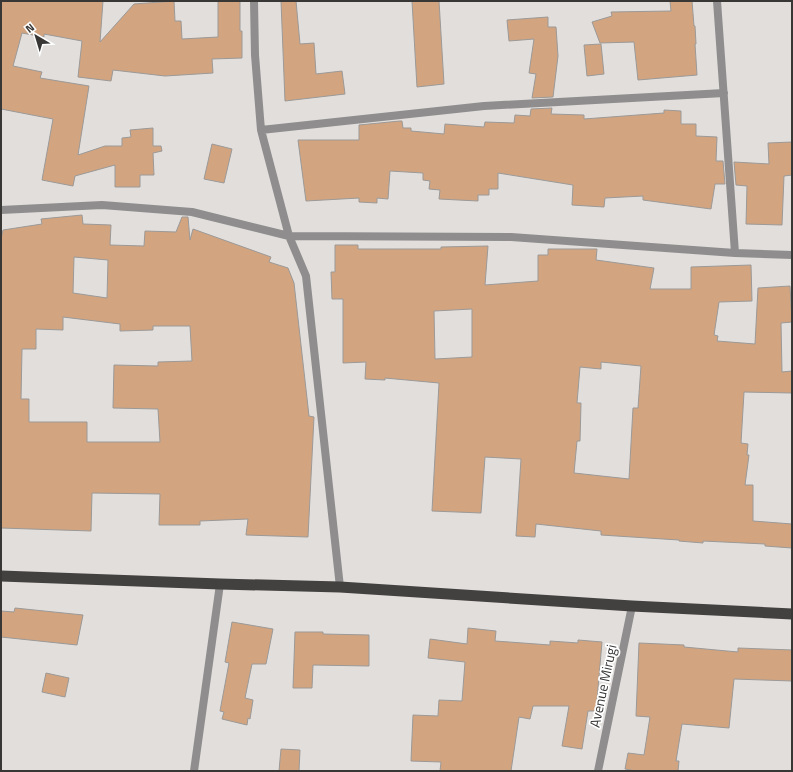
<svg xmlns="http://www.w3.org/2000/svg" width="793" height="772" font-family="'Titillium Web',sans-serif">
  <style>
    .building { fill: #d2a580; stroke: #9c9997; fill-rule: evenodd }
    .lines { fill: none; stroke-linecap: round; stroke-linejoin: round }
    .minor { stroke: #8f8d8e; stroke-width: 8 }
    .trunk { stroke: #434040; stroke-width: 11 }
    .labels { text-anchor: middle; stroke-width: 3.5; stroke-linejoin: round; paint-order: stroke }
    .street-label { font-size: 14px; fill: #383736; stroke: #fff }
  </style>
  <rect width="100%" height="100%" fill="#e1dedc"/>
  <path class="building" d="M1 1H103L100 42 134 4 174 1 175 21H181L182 39 218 37V1H240V31H242V58L212 59 213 73 165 76 113 70 111 81 78 77 82 41 44 34V37L22 33 13 66 42 72 40 78 89 86 78 155 105 146H122V138L131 137 130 130 153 128V146H161L162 151 153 153 154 175H140V187H115V165L75 176 73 186 42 180 53 119 1 109Z
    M281 1H296L300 44 314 43 316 74 342 71 345 94 285 101Z
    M412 1H439L444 84 417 87Z
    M670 1H692L694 26H695L696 44H695L697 75 638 80 634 42 600 43 592 22 612 16 611 12 671 11Z
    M548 17V27H556L558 56 553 97 532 98 536 74 529 73 534 39 509 41 507 20Z
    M601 44 604 74 587 76 584 45Z
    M552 108 551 114 584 115V119L664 113V110L681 111V124H696V136L717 137 716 161H723L725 184H715L711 209 643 200V196L605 198 604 207 572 205 573 185 498 173V189H489V195H478V201L439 199 440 190 429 189 430 181 423 180V173L390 171 388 199 377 198V203L359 202V198L306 201 298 140H359V125L400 121H402L403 128H411V131L444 134 445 124 484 127 485 122 514 123 515 115 530 116 531 109Z
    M792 142V175L784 176 782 225 746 224 747 186 736 185 734 162 769 164 768 143Z
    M212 144 232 149 224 183 204 179Z
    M82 215 83 224 111 225 110 245 144 246 145 231 176 232 182 217H188L190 240 193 229 271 257 269 262 288 268 294 283 309 416 314 417 308 537 246 535 248 519 200 521V525H159L160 494 92 493 91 531 1 528V239L3 230 42 224 41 219ZM74 257 108 260 107 298 73 293ZM63 317 120 324V331L153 330V326H190L192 361 158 362V366L114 365 113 408 158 409 160 442H87V422H29V399H21L22 349H36V329L63 330Z
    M335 245H358V249H441V247L488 246 485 285 538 281V255H548V249H597L596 260 654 268 650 289H691V267L751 265 752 301 719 302 714 335 718 336 717 341 755 344 758 288 790 286 792 322 781 323 782 372 792 371V393L744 392 741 443 748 444 747 455H749L745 485H753V521L792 524V548L765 546V544L703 541V543L679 541V540L601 535V531L536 524 535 537 516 536 521 459 485 457 481 513 432 511 439 383 385 378V380L365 379 366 362 343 363V299H332L331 272H335ZM472 309V357L435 359 434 311ZM601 362 641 366 638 408H633L629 479 574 473 577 441H580L581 403H577L580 367 601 369Z
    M15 608 83 615 77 645 1 637V611L14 612Z
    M232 622 273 629 266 664H252L245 698 253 700 250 719 248 718 247 725 222 719 224 712 220 711 229 663 225 662Z
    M468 628 496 631 495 641 550 645V641L578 643V640L602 642 596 711H588L582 749 562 746 569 706H533L530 719 519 717 511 771H440L441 762 411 761 413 715 438 716 439 700 462 701 465 662 428 658 430 639 467 644Z
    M295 632H323V634L369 635V666L313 665 312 688H293Z
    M639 643 684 645V647L738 652V648L792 650V681L734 679 729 728 682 724 676 761H679L678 771H636L625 769 628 753 644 755 650 717 636 716Z
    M46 673 69 678 65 697 42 692Z
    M281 749 300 750 299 771H279Z"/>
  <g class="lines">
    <path class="minor" d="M254 1 255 55 261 130 289 236 306 276 340 587
      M717 1 735 253
      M261 130 484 106 724 93
      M1 210 102 205 192 212 289 236 511 237 735 253 792 255
      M194 771 220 584
      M598 771 632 606"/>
    <path class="trunk" d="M1 576 220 584 340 587 632 606 792 614"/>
  </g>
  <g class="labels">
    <g class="street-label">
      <text transform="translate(603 686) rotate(-78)" y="5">Avenue Mirugi</text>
    </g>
  </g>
  <rect width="793" height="772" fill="none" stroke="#383736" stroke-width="4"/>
  <g transform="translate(36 36) rotate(322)" stroke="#ffffff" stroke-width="3" paint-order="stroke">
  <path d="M0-3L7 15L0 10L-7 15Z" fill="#383736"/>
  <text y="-6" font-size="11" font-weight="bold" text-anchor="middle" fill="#383736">N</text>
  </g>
</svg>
